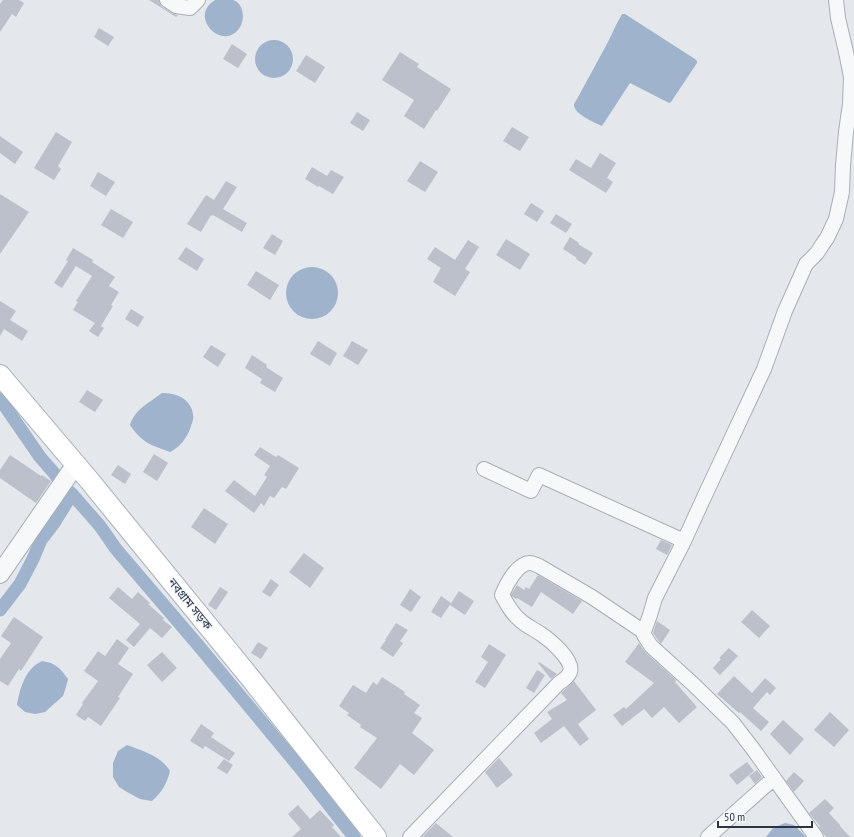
<svg xmlns="http://www.w3.org/2000/svg" width="854" height="837" font-family="'PT Sans Narrow','Noto Sans Bengali',sans-serif">
  <style>
    .water { fill: #9fb4cc }
    .lines { fill: none; stroke-linecap: round; stroke-linejoin: round }
    .canal { stroke: #9fb4cc; stroke-width: 13 }
    .building { fill: #bbc0ca }
    .minor-casing { stroke: #a9aeb7; stroke-width: 16 }
    .tertiary-casing { stroke: #a9aeb7; stroke-width: 20 }
    .secondary-casing { stroke: #a9aeb7; stroke-width: 22 }
    .minor { stroke: #f7f8fa; stroke-width: 14 }
    .tertiary { stroke: #f7f8fa; stroke-width: 18 }
    .secondary { stroke: #fff; stroke-width: 20 }
    .labels { text-anchor: middle; stroke-width: 3; stroke-linejoin: round; paint-order: stroke }
    .street-label { font-size: 12px; fill: #2b3445; stroke: #f4f6f9 }
  </style>
  <rect width="100%" height="100%" fill="#e4e7ec"/>
  <path class="water" d="M215 0C219 0 229 0 233 0 244 3 245 20 240 27 224 53 187 17 215 0Z
    M622 14H625L695 59 697 61V63L671 102 669 103 630 83 602 126C595 123 574 114 574 105 574 103 576 101 577 99L608 42 616 25Z
    M255 59a19 19 0 1 1 38 0a19 19 0 1 1-38 0Z
    M286 293a26 26 0 1 1 52 0a26 26 0 1 1-52 0Z
    M162 393C165 393 169 393 172 394 184 396 195 406 193 420 192 423 191 426 190 429 186 439 180 447 170 452 151 445 142 443 130 425 135 409 149 403 162 393Z
    M42 661C56 663 60 668 68 679L66 687 63 696 45 712 35 714 25 712 17 705C20 688 25 669 42 661Z
    M127 745C143 751 161 756 170 771 167 784 161 793 152 801L140 799 127 792 119 787 113 777V763L118 751Z
    M785 823 794 825 806 837H766L773 828Z"/>
  <g class="lines">
    <path class="canal" d="M0 399 40 457 54 473 62 485 72 494 100 526 116 549 198 645 300 768 354 837
      M0 610 20 584 33 559 41 540 54 523 72 494"/>
  </g>
  <path class="building" d="M3 0H19L24 3 16 17 12 14 0 32V4Z
    M149 0H159L160 4 162 7 172 13 178 15 176 17Z
    M99 28 114 37 108 46 94 37Z
    M232 44 247 54 238 68 223 59Z
    M400 52 419 64 417 67 451 89 437 111 436 110 424 129 404 116 414 100 382 80Z
    M306 55 325 67 315 83 296 71Z
    M357 112 370 120 363 131 350 123Z
    M512 127 529 137 520 151 503 141Z
    M56 132 72 142 58 166 61 169 54 180 34 168Z
    M0 136 23 152 15 164 0 153Z
    M600 153 616 163 607 178 613 182 606 193 569 170 576 159 591 168Z
    M420 161 438 172 425 192 407 181Z
    M312 167 327 176 331 170 344 177 333 194 319 186 318 187 305 179Z
    M98 172 115 182 106 196 90 186Z
    M226 181 237 187 223 209 247 223 242 232 213 215 212 216 211 215 201 232 187 224 206 195 214 200Z
    M0 194 29 212 0 254Z
    M531 203 544 211 537 222 524 214Z
    M111 209 133 222 123 238 101 225Z
    M556 214 572 224 566 233 550 223Z
    M272 234 283 241 275 255 263 248Z
    M570 237 579 243 578 244 593 253 585 265 576 259 577 258 563 249Z
    M506 239 530 254 520 270 496 255Z
    M468 240 479 247 465 269 470 272 455 296 433 282 441 268 427 259 435 247 455 260Z
    M186 247 204 259 197 271 178 259Z
    M73 248 93 260 92 262 115 277 109 286 119 292 111 305 113 306 101 326 104 328 98 337 89 331 95 323 73 310 78 302 76 301 92 276 76 266 62 288 54 283 68 261 66 260Z
    M256 271 279 285 270 300 247 285Z
    M0 301 16 311 10 320 28 331 22 341 4 329 0 336Z
    M131 309 144 317 138 327 125 319Z
    M318 341 337 353 330 366 310 354Z
    M352 341 368 350 358 365 343 356Z
    M211 345 226 354 218 367 203 357Z
    M252 355 267 365 266 367 283 378 275 392 260 383 262 379 245 368Z
    M87 390 103 400 95 412 79 402Z
    M260 447 276 457 278 455 299 468 286 489 282 487 274 498 270 496 264 506 261 503 254 513 246 507 225 491 234 480 255 496 267 477 264 475 270 466 254 455Z
    M154 454 168 463 157 481 143 472Z
    M10 455 41 476 42 475 51 481 36 503 0 478V470Z
    M118 465 131 474 125 484 111 475Z
    M204 508 228 524 215 544 191 527Z
    M661 540 672 545 667 555 656 549Z
    M304 553 324 568 310 588 289 572Z
    M538 575 582 601 573 614 541 592 532 607 517 598 516 599 513 597 511 595 517 585 524 590 526 587 529 589Z
    M271 579 279 585 270 597 262 592Z
    M118 587 132 599 138 592 150 603 148 604 164 618 163 620 172 627 162 638 150 628 134 647 126 640 140 624 109 598Z
    M220 587 228 592 216 610 208 605Z
    M410 589 421 597 411 612 400 605Z
    M459 591 474 601 465 615 450 605Z
    M441 596 451 603 441 618 431 612Z
    M752 610 770 626 759 638 741 622Z
    M14 617 43 637 21 671 19 669 8 686 0 681V659L11 643 1 636Z
    M657 621 670 630 661 644 658 640 653 633Z
    M396 623 408 630 400 641 403 643 393 657 380 648 386 640H385Z
    M117 639 129 648 118 664 133 674 118 697 120 698 101 726 88 717 85 721 76 715 83 704 82 703 98 681 84 671 98 651 105 656Z
    M258 642 268 648 261 659 251 653Z
    M639 643 645 652 676 680 675 682 697 707 679 723 664 707 652 718 644 709 622 726 613 715 624 707 626 709 654 683 625 662Z
    M489 644 506 655 485 688 475 682 488 662 481 657Z
    M729 648 738 656 720 675 713 668 721 659 719 658Z
    M162 652 177 668 162 682 147 665Z
    M539 662 557 674 551 679 538 663Z
    M537 670 545 675 534 693 526 688Z
    M734 676 752 693 765 678 776 688 770 695 767 692 753 708 769 722 761 731 740 712 739 713 717 694Z
    M382 677 405 692 404 694 420 705 414 713 422 718 412 733 434 750 414 775 400 764 381 789 354 768 377 738 360 727 361 725 347 715 349 713 339 706 353 685 366 693 373 682 377 685Z
    M574 681 596 710 578 724 589 739 580 746 564 726 541 743 534 733 552 719 547 712 567 700 561 693Z
    M830 712 849 730 834 747 814 730Z
    M783 720 804 739 790 755 770 734Z
    M201 724 214 733 211 737 235 753 229 761 205 746 203 749 190 741Z
    M499 758 513 775 497 788 485 772Z
    M224 759 233 765 227 774 217 768Z
    M747 762 754 771 737 785 729 775Z
    M757 770 762 777 755 784 749 776Z
    M794 772 804 781 794 792 786 781Z
    M825 799 834 808 829 813 840 825V826L850 837H826L819 827 820 826 809 813Z
    M298 805 310 819 320 810 334 825 332 827 341 837H292L301 829 288 814Z
    M436 823 453 837H422Z"/>
  <g class="lines">
    <g class="minor-casing">
      <path id="minor" d="M167 0 176 6 190 8 198 0
        M484 469 531 491 539 475 684 541
        M410 837 559 683C564 680 568 677 570 672 574 660 550 640 541 634 534 629 526 626 520 620 512 614 507 604 502 595 506 585 517 563 530 563 533 563 536 565 539 566L592 597 644 632
        M708 837 774 778
        M816 837 753 749 733 723 693 684 651 646 644 635V632L650 615 655 598 684 541 706 493 764 369 785 311 806 264 817 253 822 245 827 238 836 219 842 192 843 165 846 132 850 104 851 77 846 52 838 18 836 0"/>
    </g>
    <g class="tertiary-casing">
      <path id="tertiary" d="M0 574 76 464"/>
    </g>
    <g class="secondary-casing">
      <path id="secondary" d="M0 375 89 480 252 680 376 837"/>
    </g>
    <use href="#minor" class="minor"/>
    <use href="#tertiary" class="tertiary"/>
    <use href="#secondary" class="secondary"/>
  </g>
  <g class="labels">
    <g class="street-label">
      <text transform="translate(190 604) rotate(51)" y="4">নবগ্রাম সড়ক</text>
    </g>
  </g>
  <path d="M718 821v6h94v-6" fill="none" stroke="#2b3445" stroke-width="2"/>
  <text x="724" y="821" font-size="12" fill="#2b3445" stroke="#f4f6f9" stroke-width="3" paint-order="stroke">50 m</text>
</svg>
